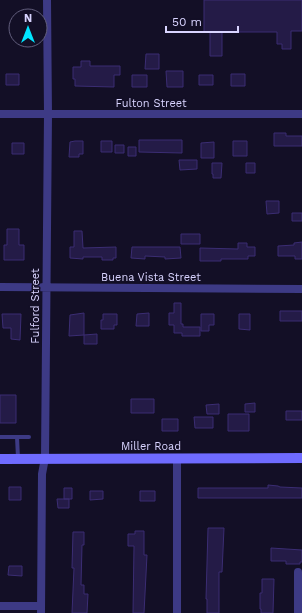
<svg xmlns="http://www.w3.org/2000/svg" width="302" height="613" font-family="'Work Sans',sans-serif">
  <style>
    .building { fill: #241b47; stroke: #3b2d73 }
    .lines { fill: none; stroke-linecap: round; stroke-linejoin: round }
    .lane { stroke: #3d3a85; stroke-width: 4 }
    .street { stroke: #3d3a85; stroke-width: 8 }
    .secondary { stroke: #6f6bff; stroke-width: 10 }
    .labels { text-anchor: middle; stroke-width: 3; stroke-linejoin: round; paint-order: stroke }
    .street-label { font-size: 11px; fill: #d9d4ff; stroke: #130f26 }
  </style>
  <rect width="100%" height="100%" fill="#130f26"/>
  <path class="building" d="M204 0H302V31H291V49H282V44H277V32H222V56H210V32H204Z
    M146 54H159V69H145Z
    M81 61H90V66H120V75H114V87L75 86V79H73V67H81Z
    M166 71H183V87H167Z
    M6 74H19V85H6Z
    M231 74H245V86H231Z
    M132 75H147V87H132Z
    M199 75H213V85H199Z
    M274 133H286V136H302V146H274Z
    M139 140H182V153L139 152Z
    M75 141H83V154H79V157H69L70 142Z
    M101 141H112V152H101Z
    M233 141H247V156H233Z
    M214 142V158H201V143Z
    M12 143H24V154H12Z
    M115 145H124V153H115Z
    M128 147H136V156H128Z
    M179 160H197V169L180 170Z
    M212 163H222L221 178H213V174H212Z
    M246 163H255V173H246Z
    M266 201H279V213L267 214Z
    M292 213H302V221H292Z
    M7 229H19V245H24V260H4V245H7Z
    M74 231H82L83 248 116 247V258H113V260H102V257H83V259L70 258V247H74Z
    M181 234H200V244H181Z
    M302 242V259H295V256H278V246L294 245V243Z
    M238 243H247V247H255V256H248V259H221V261H200V248L238 249Z
    M132 247H180L181 258 165 259V257L145 256V259L131 258Z
    M174 303H181V324H183V327H200V336H182V333H174V325H169V313H174Z
    M280 311H302V321H280Z
    M84 313V335L97 334V344H84V335L69 336 70 315Z
    M149 313V326H136L137 314Z
    M2 314H21L20 340 11 339V328H3Z
    M103 314H117V325H114V329H101V320H103Z
    M201 314H214V325H209V331H201Z
    M239 314H250V330L239 329Z
    M0 395H16V423H0Z
    M131 399H154V413H131Z
    M255 403V412H245V404Z
    M219 404V414H207L206 405Z
    M286 411H302V420H286Z
    M228 414H249V431H228Z
    M194 417H213V428H195Z
    M162 419H178V431H162Z
    M268 485 278 486 280 487 302 488V498H198V488H268Z
    M9 487H21V500H9Z
    M64 488H72V499H64Z
    M90 491H103V499L90 500Z
    M140 491H155V501H140Z
    M57 499H69V508H58Z
    M208 528H224L222 572H219V613H207V599H206Z
    M135 531H144V555H147L144 613H133L134 546H128V534H135Z
    M73 532H84V545H82L81 585H84V594H88L87 613H72L74 568H72Z
    M271 548 302 550V562H300V564H286V561H271Z
    M9 566H22V576L8 575Z
    M262 579H274L273 613H261V609H260V593H262Z"/>
  <g class="lines">
    <path class="lane" d="M0 437H29
      M17 437 18 458"/>
    <path class="street" d="M0 114H302
      M0 287 302 289
      M177 458V613
      M0 606H41
      M41 613 42 474 45 458 48 114 47 0
      M298 613V572"/>
    <path class="secondary" d="M0 459 302 458"/>
  </g>
  <g class="labels">
    <g class="street-label">
      <text x="151" y="107">Fulton Street</text>
      <text x="151" y="281">Buena Vista Street</text>
      <text transform="translate(35 306) rotate(-90)" y="4">Fulford Street</text>
      <text x="151" y="450">Miller Road</text>
    </g>
  </g>
  <g transform="translate(28 28)"><circle r="19" fill="#130f26" stroke="#625e7d"/>
  <path d="M0-3L7 15L0 10L-7 15Z" fill="#00e5ff"/>
  <text y="-6" font-size="11" font-weight="bold" text-anchor="middle" fill="#d9d4ff">N</text>
  </g>
  <path d="M166 26v6h72v-6" fill="none" stroke="#d9d4ff" stroke-width="2"/>
  <text x="172" y="26" font-size="12" fill="#d9d4ff" stroke="#130f26" stroke-width="3" paint-order="stroke">50 m</text>
</svg>
